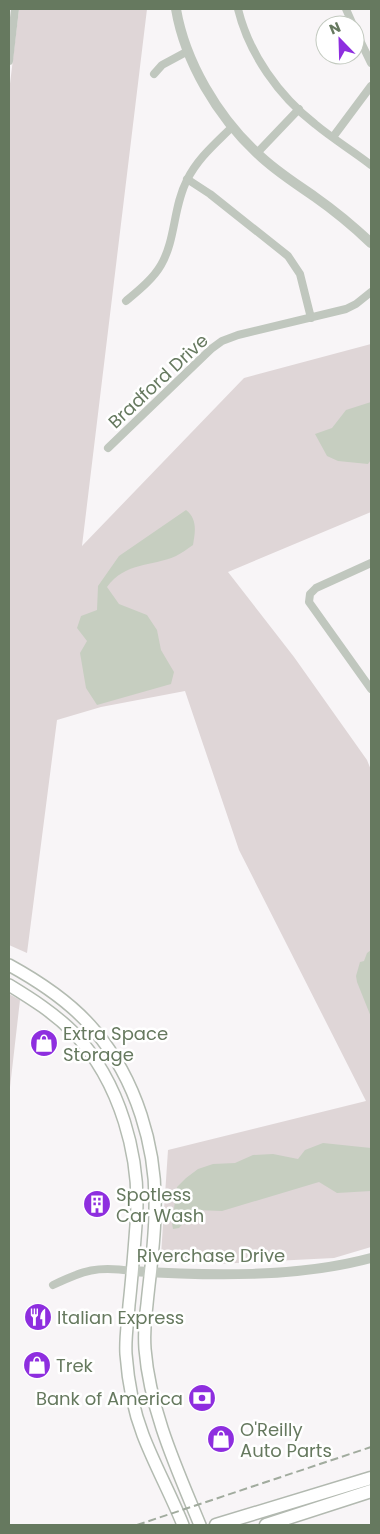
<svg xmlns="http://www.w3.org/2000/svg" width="380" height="1534" viewBox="0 0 380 1534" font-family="Poppins,sans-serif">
  <rect width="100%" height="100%" fill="#f8f5f7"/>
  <path fill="#dfd6d7" d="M19 9H147L82 546 244 378 371 344V512L228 572 294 657 367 760 371 770V1247L334 1258 217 1264 161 1255 168 1150 366 1101 239 850 185 691 101 707 57 720 27 953 9 945V92Z
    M9 994 20 1000 9 1096Z"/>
  <path fill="#c6cec0" d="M371 402V460L368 464 338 461 327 456 315 434 332 428 346 410Z
    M186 510C198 519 195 533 193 545 187 549 182 553 176 556 151 567 125 562 107 587L119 604 147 615 157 630 161 650 174 672 171 684 97 705 86 688 80 653 87 641 77 628 81 616 97 610 98 586 119 556Z
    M371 950V1017L357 982 356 976 360 962 364 961 367 953Z
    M323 1143 371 1148V1191L337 1193 319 1182 222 1211 196 1210 179 1228 173 1229 172 1223 177 1187 186 1178 198 1169 213 1164 235 1163 253 1155 273 1154 298 1159 305 1150Z"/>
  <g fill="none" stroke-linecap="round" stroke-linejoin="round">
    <g stroke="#b3bbb1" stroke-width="14">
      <path id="secondary" d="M9 965C40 982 72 1003 95 1031 136 1079 157 1148 155 1210 155 1241 150 1273 147 1304 145 1319 144 1334 145 1349 150 1411 177 1469 200 1525
        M9 985C32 999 54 1013 73 1032 120 1081 142 1158 136 1225 134 1252 132 1278 129 1305 128 1321 125 1337 126 1354 128 1381 133 1409 143 1435 155 1466 171 1495 183 1525"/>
    </g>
    <g stroke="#b2b9b0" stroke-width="15">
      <path id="primary" d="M216 1525 371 1478
        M266 1525 371 1491"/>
    </g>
    <path stroke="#c0c7be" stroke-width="8" d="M238 9C249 54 279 96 315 124 333 139 353 151 371 165
      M346 9 353 25
      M355 30 371 63
      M9 61 15 9
      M154 74 162 65 188 51
      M333 137 371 86
      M257 153 299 109
      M187 179 210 194 288 256 300 274 311 318
      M126 301C138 291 153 279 161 265 176 239 173 207 187 180 198 158 215 144 232 127
      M108 448 211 349 222 341 238 335 346 309 356 304 371 292
      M371 563 316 588 310 594 309 602 371 689
      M53 1285C84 1270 97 1266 132 1271"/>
    <path stroke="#c0c7be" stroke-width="10" d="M176 9C185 62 218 117 257 153 274 170 295 183 315 197 335 211 353 226 371 243
      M132 1271C208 1276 297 1278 371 1258"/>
    <use href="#secondary" stroke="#fff" stroke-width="11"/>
    <use href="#primary" stroke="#fff" stroke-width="12"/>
    <path stroke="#a1ab9e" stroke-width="2" stroke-dasharray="8 4" stroke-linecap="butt" d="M137 1525 371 1447"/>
  </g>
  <defs>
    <g id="shop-disc" transform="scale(1.4375)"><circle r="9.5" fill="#8e2edf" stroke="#fff"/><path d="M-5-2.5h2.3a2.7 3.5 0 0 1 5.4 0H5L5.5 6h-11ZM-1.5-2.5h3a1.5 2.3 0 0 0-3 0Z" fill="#fff"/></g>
    <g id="building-disc" transform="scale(1.4375)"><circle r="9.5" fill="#8e2edf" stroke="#fff"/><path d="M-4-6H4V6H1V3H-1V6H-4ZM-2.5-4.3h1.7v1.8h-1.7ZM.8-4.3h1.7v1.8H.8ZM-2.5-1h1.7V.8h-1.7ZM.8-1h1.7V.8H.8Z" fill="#fff"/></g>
    <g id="restaurant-disc" transform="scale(1.4375)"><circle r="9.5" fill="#8e2edf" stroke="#fff"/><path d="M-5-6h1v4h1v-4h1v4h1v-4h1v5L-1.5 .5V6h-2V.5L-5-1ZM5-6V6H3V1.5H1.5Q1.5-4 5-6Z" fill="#fff"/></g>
    <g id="bank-disc" transform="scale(1.4375)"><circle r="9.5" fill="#8e2edf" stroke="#fff"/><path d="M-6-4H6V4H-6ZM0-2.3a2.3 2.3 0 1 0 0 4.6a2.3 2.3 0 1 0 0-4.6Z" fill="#fff"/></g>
  </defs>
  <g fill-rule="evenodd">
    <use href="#shop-disc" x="44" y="1043"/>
    <use href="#building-disc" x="97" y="1204"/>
    <use href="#restaurant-disc" x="38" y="1317"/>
    <use href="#shop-disc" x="37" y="1365"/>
    <use href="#bank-disc" x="202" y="1398"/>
    <use href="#shop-disc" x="221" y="1439"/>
  </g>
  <g text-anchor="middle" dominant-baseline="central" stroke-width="5" stroke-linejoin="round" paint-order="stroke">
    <g font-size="18" fill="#66795f" stroke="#fff">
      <text transform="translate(158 381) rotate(-43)">Bradford Drive</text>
      <text x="211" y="1255">Riverchase Drive</text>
    </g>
    <g font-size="18" fill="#66795f" stroke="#fff" text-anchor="start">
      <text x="63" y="1033">Extra Space<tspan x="63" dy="21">Storage</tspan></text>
      <text x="116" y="1194">Spotless<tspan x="116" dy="21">Car Wash</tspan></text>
      <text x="57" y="1317">Italian Express</text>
      <text x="56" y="1365">Trek</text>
      <text x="183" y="1398" text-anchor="end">Bank of America</text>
      <text x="240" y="1429">O'Reilly<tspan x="240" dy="21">Auto Parts</tspan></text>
    </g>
  </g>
  <rect width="380" height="1534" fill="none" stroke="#66795f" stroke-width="20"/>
  <g transform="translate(340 40) rotate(337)"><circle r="24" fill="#ffffff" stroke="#c2c9bf"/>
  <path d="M0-4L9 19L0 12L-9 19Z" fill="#8e2edf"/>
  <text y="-8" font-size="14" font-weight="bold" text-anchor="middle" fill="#66795f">N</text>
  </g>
</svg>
